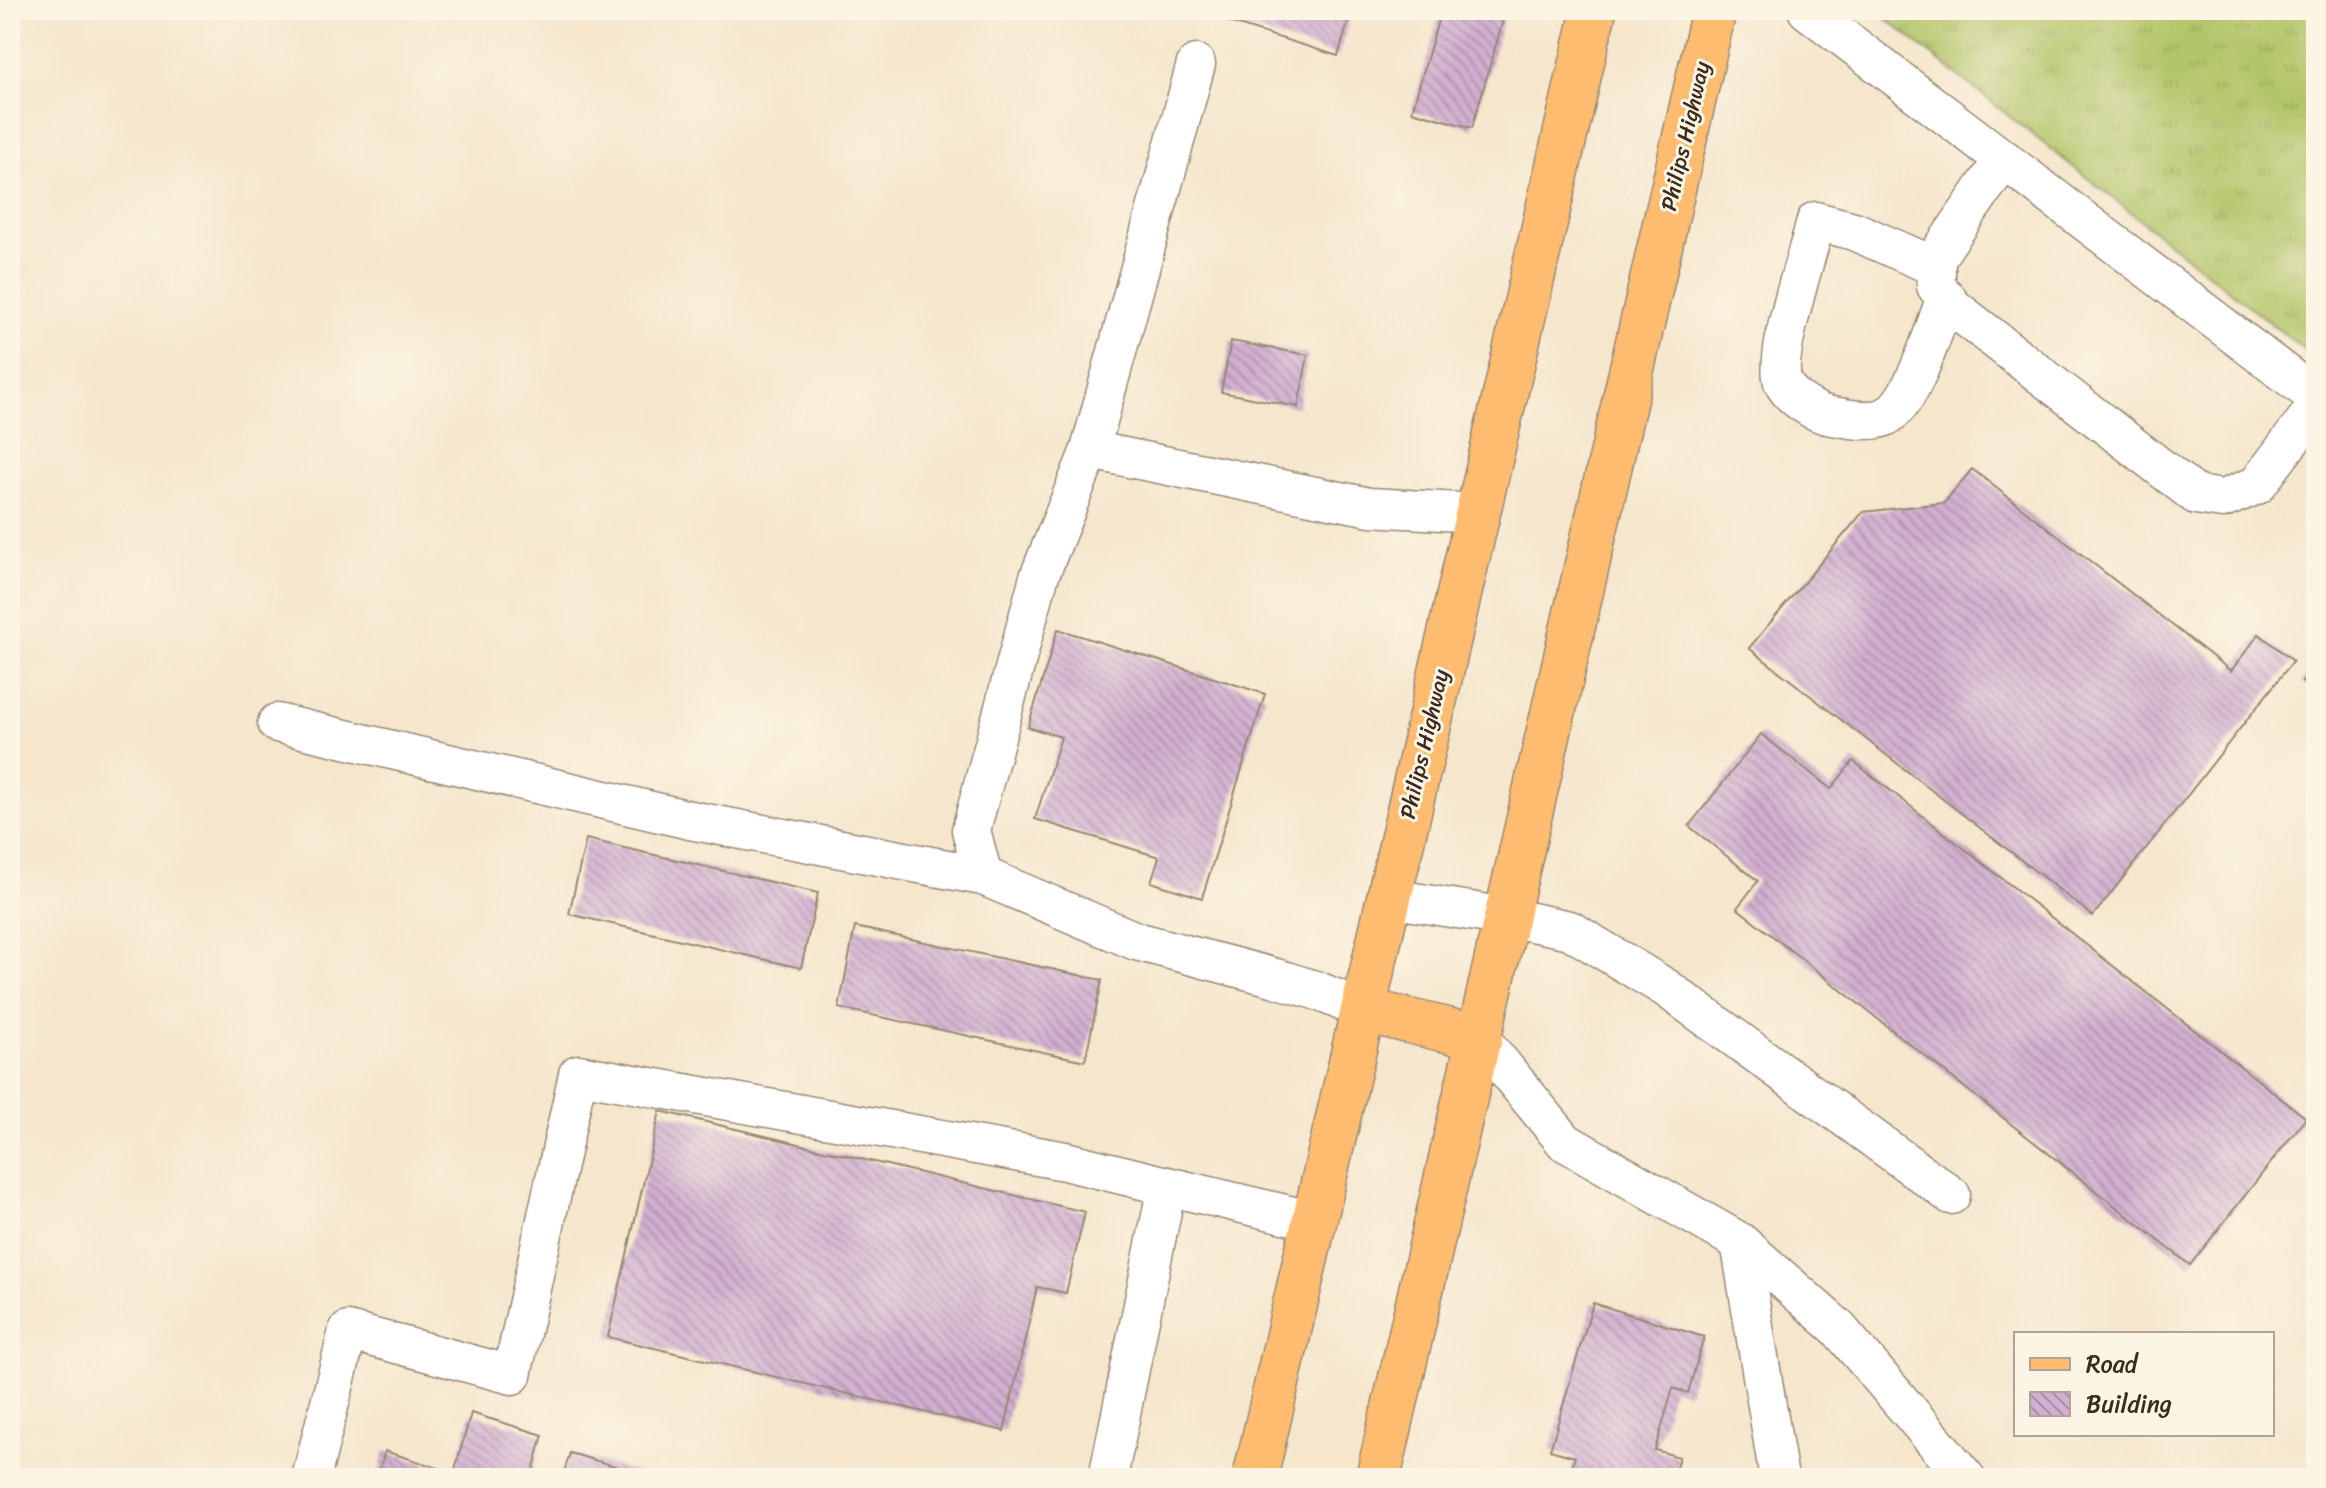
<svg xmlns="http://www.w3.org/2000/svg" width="2326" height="1488" viewBox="0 0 2326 1488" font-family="Sriracha,sans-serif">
  <defs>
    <pattern id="grass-tufts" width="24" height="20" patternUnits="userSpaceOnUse" patternTransform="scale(2)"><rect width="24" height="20" fill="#b3c569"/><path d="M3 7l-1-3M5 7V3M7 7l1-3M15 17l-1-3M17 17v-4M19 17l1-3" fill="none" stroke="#9ba95b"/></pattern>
    <pattern id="building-back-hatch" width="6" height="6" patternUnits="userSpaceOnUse" patternTransform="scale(2)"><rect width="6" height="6" fill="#d1afd0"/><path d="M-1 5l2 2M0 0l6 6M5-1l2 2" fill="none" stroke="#ab8fa8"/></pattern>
  </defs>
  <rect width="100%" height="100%" fill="#fcf5e5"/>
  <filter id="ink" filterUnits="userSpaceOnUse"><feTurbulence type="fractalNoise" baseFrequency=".0125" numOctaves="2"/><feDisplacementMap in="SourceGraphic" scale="16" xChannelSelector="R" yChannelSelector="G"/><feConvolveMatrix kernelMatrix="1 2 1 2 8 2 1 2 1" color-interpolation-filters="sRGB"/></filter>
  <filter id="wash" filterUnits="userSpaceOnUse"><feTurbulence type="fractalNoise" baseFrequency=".006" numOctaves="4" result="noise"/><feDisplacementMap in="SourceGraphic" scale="32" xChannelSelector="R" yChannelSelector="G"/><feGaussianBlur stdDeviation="1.8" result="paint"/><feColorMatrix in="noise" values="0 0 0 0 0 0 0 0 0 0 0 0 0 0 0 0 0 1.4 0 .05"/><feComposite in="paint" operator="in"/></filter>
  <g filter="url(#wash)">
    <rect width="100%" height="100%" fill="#f5e6cc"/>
    <path fill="url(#grass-tufts)" stroke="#777844" stroke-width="2" d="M1875 10H2316V359Z"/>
    <g id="blocks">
      <path fill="url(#building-back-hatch)" d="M1190 10H1352L1338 56Z
        M1441 10H1506L1472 128 1412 111Z
        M1231 341 1308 355 1298 407 1221 392Z
        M1972 469 2231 671 2259 634 2293 661 2093 916 1749 648 1863 512 1944 503Z
        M1058 629 1265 694 1202 898 1151 882 1159 857 1035 819 1061 737 1028 727Z
        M2316 664V693L2302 682Z
        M1761 734 1831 789 1853 761 2306 1118 2190 1265 1737 908 1758 881 1689 826Z
        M586 839 818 893 801 968 569 914Z
        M855 927 1102 980 1085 1061 839 1008Z
        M660 1111 1085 1212 1066 1293 1037 1287 1004 1431 608 1337Z
        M1593 1303 1704 1337 1688 1393 1673 1388 1655 1450 1679 1457 1673 1478H1569L1575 1457 1550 1450Z
        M471 1413 543 1435 531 1478H377L385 1451 454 1473Z
        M570 1453 652 1477V1478H562Z"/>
    </g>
  </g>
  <g filter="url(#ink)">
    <use href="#blocks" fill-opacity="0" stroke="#988875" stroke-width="2"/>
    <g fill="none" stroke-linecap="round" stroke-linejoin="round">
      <g stroke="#988875" stroke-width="41">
        <path id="minor" d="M1807 10 2316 397
          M2004 159 1936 258V286L1954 308 2196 495 2223 499 2257 485 2316 407
          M1936 267 1854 231 1816 221C1808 253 1773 356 1783 382 1790 398 1816 414 1832 416 1847 418 1873 424 1887 416 1914 400 1934 328 1946 297
          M1090 450 1196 64
          M277 723 690 820 983 876
          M1389 898 1507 917 1570 930 1666 988 1951 1195
          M1363 1010 1318 991 1276 978 1136 941 983 876 971 830 1039 577 1090 450 1370 507 1478 513
          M1480 1038 1565 1142 1740 1242 1838 1328 1966 1478
          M1740 1242 1779 1478
          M311 1478 348 1331 512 1375 578 1074 1065 1161 1167 1186
          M1108 1478 1167 1186 1314 1221"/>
      </g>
      <g stroke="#988875" stroke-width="47">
        <path id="major" d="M1363 1010 1480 1038
          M1255 1478 1594 10
          M1378 1478 1714 10"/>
      </g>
      <use href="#minor" stroke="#fff" stroke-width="38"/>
      <use href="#major" stroke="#febc70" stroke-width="44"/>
    </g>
  </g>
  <g text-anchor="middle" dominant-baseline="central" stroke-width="6" stroke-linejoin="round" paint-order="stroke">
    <g font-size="22" fill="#3b2a1e" stroke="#fcf5e5">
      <text transform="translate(1685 136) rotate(-77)">Philips Highway</text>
      <text transform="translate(1424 744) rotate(-77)">Philips Highway</text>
    </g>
  </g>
  <rect width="2326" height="1488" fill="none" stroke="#fcf5e5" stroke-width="40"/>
  <rect x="2014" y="1332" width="260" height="104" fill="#fcf5e5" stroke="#afa495" stroke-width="2"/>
  <rect x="2030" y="1358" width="40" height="12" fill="#febc70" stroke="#afa495" stroke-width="2"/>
  <text x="2086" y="1372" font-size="24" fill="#3b2a1e">Road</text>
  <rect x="2030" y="1392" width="40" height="24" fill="url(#building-back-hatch)" stroke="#afa495" stroke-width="2"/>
  <text x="2086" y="1412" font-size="24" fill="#3b2a1e">Building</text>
</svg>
